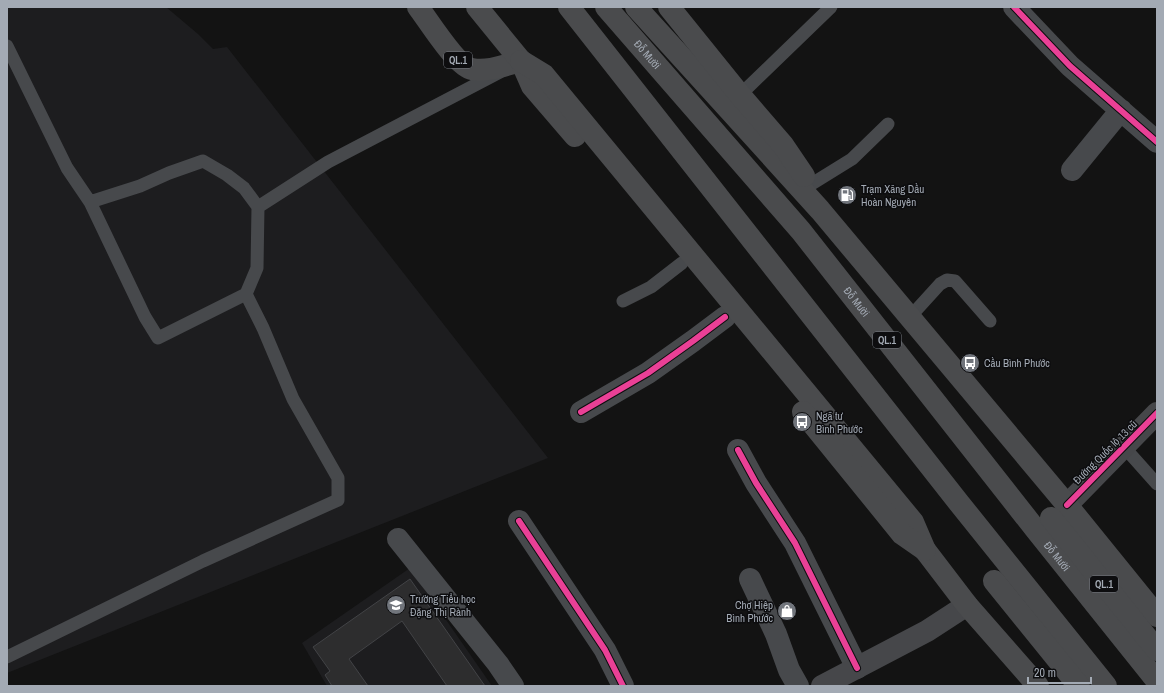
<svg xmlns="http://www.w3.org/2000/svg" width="1164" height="693" viewBox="0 0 1164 693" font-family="'Archivo Narrow',sans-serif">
  <rect width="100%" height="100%" fill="#131313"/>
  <path fill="#1d1d1f" d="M7 7H166L198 34 213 49 227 47 548 458 7 673Z
    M410 568 492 686H327L302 643Z"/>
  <path fill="#2d2d2e" stroke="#424346" d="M410 579 485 686H447L402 621 349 659 368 686H332L325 675 330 671 313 647Z"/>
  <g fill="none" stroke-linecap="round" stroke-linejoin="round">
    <path stroke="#47494c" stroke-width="13" d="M7 46 67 168 90 202 145 317 158 338 246 294 257 268 258 207 244 188 227 175 203 161 169 173 140 186 90 202
      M740 95 831 7
      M810 185 852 159 888 124
      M258 207 328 162 500 72
      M623 301 651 287 682 263
      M910 317 940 284 947 280 955 281 990 321
      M1124 447 1157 484
      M7 657 203 561 338 500V478L293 399 263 328 246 294"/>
    <path stroke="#47494c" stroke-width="22" d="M1014 7 1070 66 1157 142
      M1072 170 1121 110
      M581 412 648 373 693 341 725 317
      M738 450 756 483 795 543 857 668
      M519 521 605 650 623 686
      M398 539 498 664 513 686
      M750 579 776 634 789 670 798 686"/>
    <path stroke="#46474a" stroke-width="22" d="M1067 505 1157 413
      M822 686 927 631 967 605"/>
    <g stroke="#4a4b4d" stroke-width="22">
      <path d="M418 7C428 20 457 67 472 69 489 72 505 65 521 61"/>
      <path d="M477 7 521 61 532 86 575 136"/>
      <path d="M569 7 959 503 1106 686"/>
      <path id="s1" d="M606 7 801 231 1036 530 1157 681"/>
      <path d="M636 7 820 210 1067 505 1157 616"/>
      <path d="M669 7 740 95 783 145 804 176"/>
      <path d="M521 61 544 75 913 522 925 550 967 605 1038 686"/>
      <path d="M803 412 902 534 925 550"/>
      <path d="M1051 518 1157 650"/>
      <path d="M994 581 1079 686"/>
    </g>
    <g stroke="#0d0d0f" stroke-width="8">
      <path id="cycleway" d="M1014 7 1070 66 1157 142
        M581 412 648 373 693 341 725 317
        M738 450 756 483 795 543 857 668
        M1067 505 1157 413
        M519 521 605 650 623 686"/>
    </g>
    <use href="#cycleway" stroke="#ea4096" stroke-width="6"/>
  </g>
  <defs>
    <g id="fuel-disc" transform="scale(1)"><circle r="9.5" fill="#71757c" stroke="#0d0d0f"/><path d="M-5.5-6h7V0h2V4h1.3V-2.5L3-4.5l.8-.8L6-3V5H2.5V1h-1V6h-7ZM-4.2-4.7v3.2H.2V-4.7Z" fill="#fff"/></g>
    <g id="bus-disc" transform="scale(1)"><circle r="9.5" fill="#71757c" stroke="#0d0d0f"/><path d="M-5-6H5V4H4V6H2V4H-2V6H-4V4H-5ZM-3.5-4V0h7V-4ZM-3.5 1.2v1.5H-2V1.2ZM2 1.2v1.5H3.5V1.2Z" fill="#fff"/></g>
    <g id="school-disc" transform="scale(1)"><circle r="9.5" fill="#71757c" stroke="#0d0d0f"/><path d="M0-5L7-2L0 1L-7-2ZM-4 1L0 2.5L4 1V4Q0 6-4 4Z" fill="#fff"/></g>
    <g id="shop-disc" transform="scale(1)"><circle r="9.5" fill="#71757c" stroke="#0d0d0f"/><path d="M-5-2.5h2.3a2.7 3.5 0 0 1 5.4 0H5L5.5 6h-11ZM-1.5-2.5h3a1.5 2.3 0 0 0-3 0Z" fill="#fff"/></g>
  </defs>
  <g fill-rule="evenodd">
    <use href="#fuel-disc" x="847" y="195"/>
    <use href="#bus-disc" x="970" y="363"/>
    <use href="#bus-disc" x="802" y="422"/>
    <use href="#school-disc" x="396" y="605"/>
    <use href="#shop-disc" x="787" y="611"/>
  </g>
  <g text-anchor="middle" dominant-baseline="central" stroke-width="3" stroke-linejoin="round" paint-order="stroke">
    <g fill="#0d0d0f" stroke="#767b82" stroke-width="1">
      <rect x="444" y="52" width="28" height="16" rx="3"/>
      <rect x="873" y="332" width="28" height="16" rx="3"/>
      <rect x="1090" y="576" width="28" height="16" rx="3"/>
    </g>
    <g font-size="10" font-weight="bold" fill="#a3aab4">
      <text x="458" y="60">QL.1</text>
      <text x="887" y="340">QL.1</text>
      <text x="1104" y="584">QL.1</text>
    </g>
    <g font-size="11" fill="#a3aab4" stroke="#0d0d0f">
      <text stroke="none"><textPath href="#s1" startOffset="63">Đỗ Mười</textPath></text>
      <text stroke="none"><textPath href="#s1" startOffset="387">Đỗ Mười</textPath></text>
      <text transform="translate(1105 452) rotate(-45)">Đường Quốc lộ 13 cũ</text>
      <text stroke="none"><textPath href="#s1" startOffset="711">Đỗ Mười</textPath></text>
    </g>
    <g font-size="11" fill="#a3aab4" stroke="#0d0d0f" text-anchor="start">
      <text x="861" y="189">Trạm Xăng Dầu<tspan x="861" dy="13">Hoàn Nguyên</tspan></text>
      <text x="984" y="363">Cầu Bình Phước</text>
      <text x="816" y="416">Ngã tư<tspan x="816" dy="13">Bình Phước</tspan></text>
      <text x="410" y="599">Trường Tiểu học<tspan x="410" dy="13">Đặng Thị Rành</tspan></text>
      <text x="773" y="605" text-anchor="end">Chợ Hiệp<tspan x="773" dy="13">Bình Phước</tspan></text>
    </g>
  </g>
  <rect width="1164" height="693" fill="none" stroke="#a3aab4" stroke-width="16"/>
  <path d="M1028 677v6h63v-6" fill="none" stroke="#a3aab4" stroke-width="2"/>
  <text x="1034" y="677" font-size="12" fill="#a3aab4" stroke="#0d0d0f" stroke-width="3" paint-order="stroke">20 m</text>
</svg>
